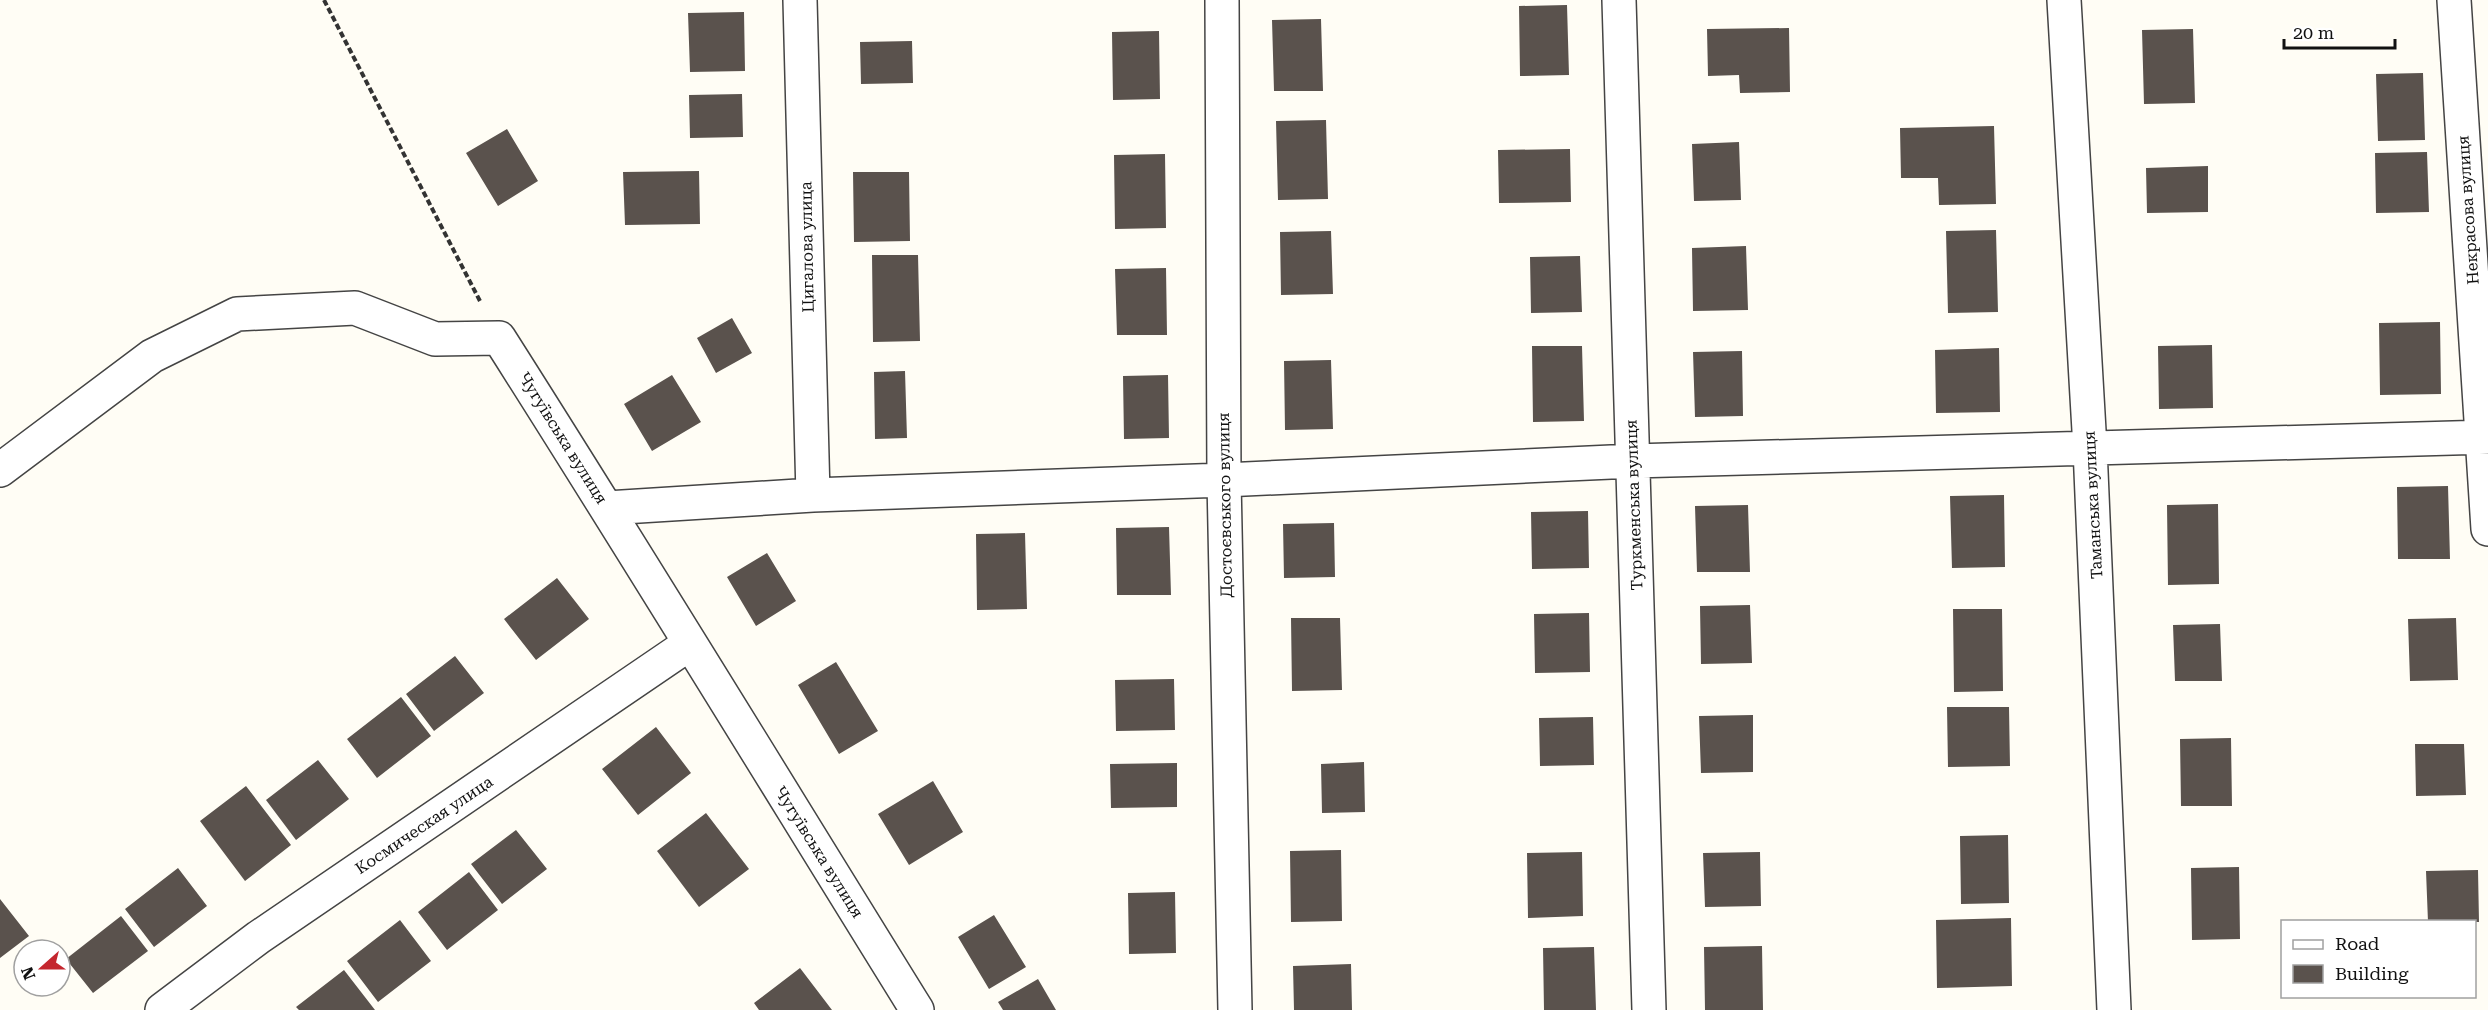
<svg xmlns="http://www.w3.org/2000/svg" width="2488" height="1010" viewBox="0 0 2488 1010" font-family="'Roboto Serif',serif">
  <rect width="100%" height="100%" fill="#fffdf5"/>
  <path fill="#5a524d" d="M1567 5 1569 75 1520 76 1519 6Z
    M744 12 745 71 690 72 688 13Z
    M1321 19 1323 91H1274L1272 20Z
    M1789 28 1790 92 1740 93 1739 75 1708 76 1707 29Z
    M2193 29 2195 103 2144 104 2142 30Z
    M1159 31 1160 99 1113 100 1112 32Z
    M912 41 913 83 861 84 860 42Z
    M2423 73 2425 140 2378 141 2376 74Z
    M742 94 743 137 690 138 689 95Z
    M1326 120 1328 199 1278 200 1276 121Z
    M1994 126 1996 204 1939 205 1938 178H1901L1900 128Z
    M507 129 538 181 498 206 466 153Z
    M1739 142 1741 200 1694 201 1692 144Z
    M1570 149 1571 202 1499 203 1498 150Z
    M2427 152 2429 212 2376 213 2375 153Z
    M1165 154 1166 228 1115 229 1114 155Z
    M2208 166V212L2147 213 2146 168Z
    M699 171 700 224 625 225 623 172Z
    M853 172H909L910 241 854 242Z
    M1996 230 1998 312 1948 313 1946 231Z
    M1331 231 1333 294 1281 295 1280 232Z
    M1746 246 1748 310 1693 311 1692 248Z
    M872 255H918L920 341 873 342Z
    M1580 256 1582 312 1531 313 1530 257Z
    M1166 268 1167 335H1117L1115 269Z
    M732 318 752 353 716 373 697 338Z
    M2440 322 2441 394 2380 395 2379 323Z
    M2212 345 2213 408 2159 409 2158 346Z
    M1532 346H1582L1584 421 1533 422Z
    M1999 348 2000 412 1936 413 1935 350Z
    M1742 351 1743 416 1695 417 1693 352Z
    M1331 360 1333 429 1285 430 1284 361Z
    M905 371 907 438 875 439 874 372Z
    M672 375 701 422 652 451 624 404Z
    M1168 375 1169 438 1124 439 1123 376Z
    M2448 486 2450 559H2398L2397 487Z
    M2004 495 2005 567 1952 568 1950 496Z
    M2218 504 2219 584 2168 585 2167 505Z
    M1748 505 1750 572H1697L1695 506Z
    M1588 511 1589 568 1532 569 1531 512Z
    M1334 523 1335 577 1284 578 1283 524Z
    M1169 527 1171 595H1117L1116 528Z
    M1025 533 1027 609 977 610 976 534Z
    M767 553 796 601 756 626 727 577Z
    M557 578 589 619 536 660 504 619Z
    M1750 605 1752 663 1701 664 1700 606Z
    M1953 609H2002L2003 691 1954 692Z
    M1589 613 1590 672 1535 673 1534 614Z
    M1291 618H1340L1342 690 1292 691Z
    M2456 618 2458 680 2410 681 2408 619Z
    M2220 624 2222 681H2175L2173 625Z
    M455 656 484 693 434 731 406 694Z
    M836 662 878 731 839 754 798 685Z
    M1174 679 1175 730 1116 731 1115 680Z
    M401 697 431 736 377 778 347 739Z
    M1947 707H2009L2010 766 1948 767Z
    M1753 715V772L1701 773 1699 716Z
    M1593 717 1594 765 1540 766 1539 718Z
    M656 727 691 773 638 815 602 769Z
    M2231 738 2232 806H2181L2180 739Z
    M2415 744H2464L2466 795 2416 796Z
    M318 760 349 799 296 840 266 800Z
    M1364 762 1365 812 1322 813 1321 764Z
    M1177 763V807L1111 808 1110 764Z
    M933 781 963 832 909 865 878 814Z
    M246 786 291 845 245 881 200 821Z
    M706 813 749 869 699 907 657 851Z
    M516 830 547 869 502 904 471 864Z
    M2008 835 2009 903 1961 904 1960 836Z
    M1341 850 1342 921 1291 922 1290 851Z
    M1582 852 1583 916 1528 918 1527 853Z
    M1760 852 1761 906 1705 907 1703 853Z
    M2239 867 2240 939 2192 940 2191 868Z
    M178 868 207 906 154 947 125 909Z
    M2478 870 2479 922H2428L2426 871Z
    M469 872 498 910 447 950 418 912Z
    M1175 892 1176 953 1129 954 1128 893Z
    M0 899 29 936 0 958Z
    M994 915 1026 967 989 989 958 937Z
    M121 916 148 951 93 993 66 959Z
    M2011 918 2012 986 1937 988 1936 920Z
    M400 920 431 961 378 1002 347 961Z
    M1762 946 1763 1010H1705L1704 947Z
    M1594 947 1596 1010H1544L1543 948Z
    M1351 964 1352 1010H1294L1293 966Z
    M800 968 832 1010H759L754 1003Z
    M344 970 375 1010H299L296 1007Z
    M1038 979 1056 1010H1003L998 1002Z"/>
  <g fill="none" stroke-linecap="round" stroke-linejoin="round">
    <g stroke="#444" stroke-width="36">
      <path id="minor" d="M800 0 813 495
        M1222 0 1224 480 1235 1010
        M1619 0 1649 1010
        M2064 0 2090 448 2114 1010
        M2454 0 2488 529
        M0 470 152 356 237 314 355 308 435 339 499 338C641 561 778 786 917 1010
        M607 508 813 495 1224 480 1633 461 2488 437
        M162 1010 259 937 689 644"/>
    </g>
    <path stroke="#333" stroke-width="4" stroke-dasharray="6 3" stroke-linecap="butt" d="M324 0 481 303"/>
    <use href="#minor" stroke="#fff" stroke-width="33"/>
  </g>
  <g text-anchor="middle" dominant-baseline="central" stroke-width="6" stroke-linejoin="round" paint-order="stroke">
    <g font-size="16" fill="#111" stroke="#fff">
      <text transform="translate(2468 210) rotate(-94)">Некрасова вулиця</text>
      <text transform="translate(807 247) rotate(-91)">Цигалова улица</text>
      <text transform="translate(563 438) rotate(58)">Чугуївська вулиця</text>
      <text transform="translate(1225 505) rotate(-91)">Достоєвського вулиця</text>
      <text transform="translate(1634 505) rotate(-92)">Туркменська вулиця</text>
      <text transform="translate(2093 505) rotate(-93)">Таманська вулиця</text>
      <text transform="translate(424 825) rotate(-34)">Космическая улица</text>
      <text transform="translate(819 852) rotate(58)">Чугуївська вулиця</text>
    </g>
  </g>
  <rect x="2281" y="920" width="195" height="78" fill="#ffffff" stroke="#a0a0a0" stroke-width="1.5"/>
  <rect x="2293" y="940" width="30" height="9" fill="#ffffff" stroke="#a0a0a0" stroke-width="1.5"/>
  <text x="2335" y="950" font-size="18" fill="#111111">Road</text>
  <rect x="2293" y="965" width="30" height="18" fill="#5a524d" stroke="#a0a0a0" stroke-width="1.5"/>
  <text x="2335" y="980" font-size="18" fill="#111111">Building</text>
  <g transform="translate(42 968) rotate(249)"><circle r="28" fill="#ffffff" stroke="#a0a0a0" stroke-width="1.5"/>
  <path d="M0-4.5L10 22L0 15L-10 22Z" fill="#c4262e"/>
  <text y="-9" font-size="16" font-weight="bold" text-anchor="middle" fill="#111111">N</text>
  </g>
  <path d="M2284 39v9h111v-9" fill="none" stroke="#111111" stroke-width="3"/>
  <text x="2293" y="39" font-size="18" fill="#111111" stroke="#ffffff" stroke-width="4.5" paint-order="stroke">20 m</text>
</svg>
